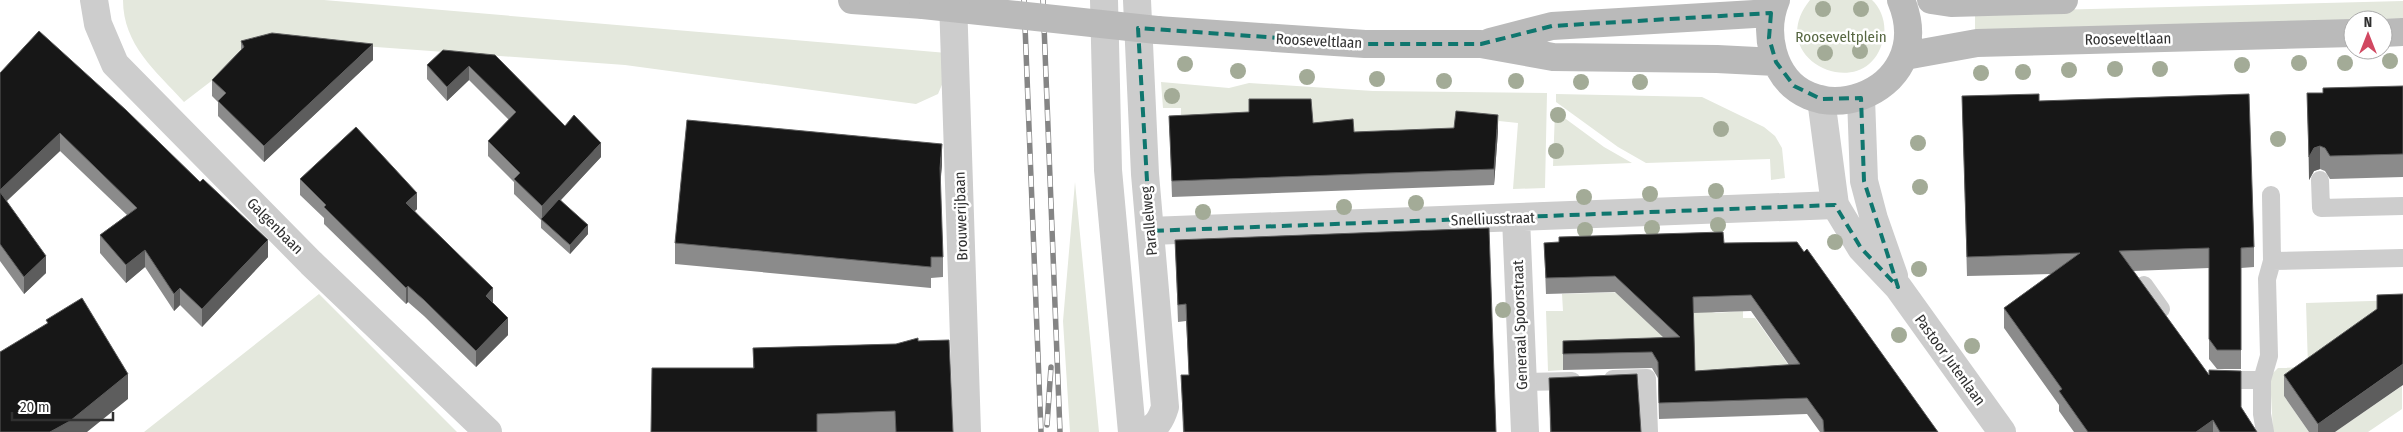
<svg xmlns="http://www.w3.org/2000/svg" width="2403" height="432" viewBox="0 0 2403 432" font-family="'Fira Sans Condensed',sans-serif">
  <rect width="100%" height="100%" fill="#fff"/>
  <path fill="#e4e8dd" d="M123 0H324L947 53V73L938 94 916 104 625 65 266 39 184 102C156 71 123 45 123 0Z
    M1810 0H1872C1881 8 1886 23 1884 35 1872 109 1760 62 1810 0Z
    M2403 1V21L2353 20 1975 32V12Z
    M1161 82 1229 88 1249 83 1373 91 1547 93 1545 188 1513 189 1518 123 1499 121 1498 125 1456 121 1451 186 1181 124V108H1163Z
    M1556 94 1702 97 1764 127 1775 136 1782 148 1785 178 1771 180 1770 159 1646 163 1618 147 1556 102Z
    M1555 111 1604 147 1632 163 1553 166Z
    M1075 182 1099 432H1070L1063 321Z
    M1626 292 1716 313 1743 311V318H1755L1792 370 1732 386 1675 365 1563 358V370L1548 371 1546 311H1563L1562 294Z
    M319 294 457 432H144Z
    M2403 300 2284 396 2309 432H2273L2270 376 2278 368 2308 367 2306 303Z
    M2402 386V409L2368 432H2335Z"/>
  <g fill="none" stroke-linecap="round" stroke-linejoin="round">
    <path stroke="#cdcdcd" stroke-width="18" d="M2320 180 2321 208 2403 206
      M2272 261 2403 258
      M2144 285 2161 309
      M1613 379 1647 378 1649 432
      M2218 380H2262
      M1523 382 1572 381
      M2265 432 2262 414V380L2269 356 2267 279 2272 261 2271 195"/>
    <path stroke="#cdcdcd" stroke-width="28" d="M94 0 98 24 115 64 311 263 488 432
      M953 0 967 432
      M1104 0 1108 170 1132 432
      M1137 0 1145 174 1165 407C1161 420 1157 427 1144 432
      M1516 218 1525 432
      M1150 231 1835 205"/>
    <path stroke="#cdcdcd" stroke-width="28" d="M1861 98 1864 181 1874 219 1894 276
      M1821 99 1835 205 1861 248 1898 287 2002 432"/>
    <path stroke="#bababa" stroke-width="28" d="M852 0 923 5
      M1776 0C1769 17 1768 33 1773 52 1798 143 1941 96 1901 0
      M1931 0 1951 3 2064 0
      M1157 30 1365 44H1481L1553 57 1717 59 1776 62
      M2383 33 2403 32
      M1490 42 1552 26 1771 13
      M1905 56 1977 43 2353 33"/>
    <g stroke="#858585" stroke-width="5.5">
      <path id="rail" d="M1024 0 1041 432
        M1043 0 1060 432
        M1047 425 1051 367"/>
    </g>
    <use href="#rail" stroke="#fff" stroke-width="4" stroke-dasharray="11" stroke-linecap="butt"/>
    <path stroke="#bababa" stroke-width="28" d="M923 5 1157 30"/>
  </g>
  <g fill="#a3ab97">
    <circle cx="1823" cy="9" r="8"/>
    <circle cx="1861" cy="9" r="8"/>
    <circle cx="1860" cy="51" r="8"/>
    <circle cx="1825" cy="53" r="8"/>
    <circle cx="2390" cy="61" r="8"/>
    <circle cx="2299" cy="63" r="8"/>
    <circle cx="2345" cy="63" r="8"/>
    <circle cx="1185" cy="64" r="8"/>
    <circle cx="2242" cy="65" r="8"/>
    <circle cx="2115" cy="69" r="8"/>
    <circle cx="2160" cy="69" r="8"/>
    <circle cx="2069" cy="70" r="8"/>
    <circle cx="1238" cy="71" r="8"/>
    <circle cx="2023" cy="72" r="8"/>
    <circle cx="1981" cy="73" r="8"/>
    <circle cx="1307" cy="77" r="8"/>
    <circle cx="1377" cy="79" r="8"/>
    <circle cx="1444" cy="81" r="8"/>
    <circle cx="1516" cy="81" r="8"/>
    <circle cx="1581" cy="82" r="8"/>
    <circle cx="1640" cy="82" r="8"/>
    <circle cx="1172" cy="96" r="8"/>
    <circle cx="1558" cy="115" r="8"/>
    <circle cx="1721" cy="129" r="8"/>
    <circle cx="2278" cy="139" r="8"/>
    <circle cx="1918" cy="143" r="8"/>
    <circle cx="1556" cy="151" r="8"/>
    <circle cx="1920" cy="187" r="8"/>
    <circle cx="1716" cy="191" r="8"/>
    <circle cx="1650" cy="194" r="8"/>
    <circle cx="1584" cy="197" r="8"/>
    <circle cx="1416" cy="203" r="8"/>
    <circle cx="1344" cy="207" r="8"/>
    <circle cx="1203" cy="212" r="8"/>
    <circle cx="1718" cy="225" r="8"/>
    <circle cx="1652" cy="228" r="8"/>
    <circle cx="1585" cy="230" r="8"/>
    <circle cx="1835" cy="242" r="8"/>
    <circle cx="1919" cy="269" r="8"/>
    <circle cx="1503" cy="310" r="8"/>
    <circle cx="1899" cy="335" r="8"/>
    <circle cx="1972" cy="346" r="8"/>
  </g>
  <path fill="#8b8b8b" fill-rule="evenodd" d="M241 41 373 60 264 162 218 116V102L212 96V80L241 50Z
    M495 55 565 126 601 157 561 200 588 234 570 254 541 228V220L514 194V182L488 156V141L509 120 469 80 447 101 427 79V65Z
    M0 73 268 257 202 327 180 305 174 311 145 267 126 283 100 253V235L127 215 60 151 7 201 46 273 24 294 0 261Z
    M2403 86V177L2330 179 2325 171 2320 169 2314 171 2309 180 2307 93H2323Z
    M1962 96 2039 101 2254 247V267L2241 268V369H2217L2209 359V268L2133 271 2209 375 2241 407 2257 432H2074L2059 411V405L2004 328V308L2051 274 1967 276Z
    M1249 99 1313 123 1354 132 1498 131 1494 185 1172 197 1169 116 1249 112Z
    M942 165 940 182 943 257V277L931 278V288L675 264V243Z
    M300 179 417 209 415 211 493 303 508 335 476 367 424 316 408 302 406 304 324 224V218L300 195Z
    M1175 240 1496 432H1183L1181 375H1189L1186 321 1178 322Z
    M1544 243H1724L1804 252 1938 432H1820L1807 414 1659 419 1658 378 1652 368 1563 370V341L1664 338 1615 292 1546 294ZM1751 311 1789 365 1695 371 1693 313Z
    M918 341 953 432H651L753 368V348L896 344Z
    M2284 375 2335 432H2309L2284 396Z
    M1549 378 1641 432H1550Z"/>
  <path fill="#5d5d5d" d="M373 44V60L264 162V146Z
    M469 66V80L447 101V87Z
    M1498 115V131L1494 185V169Z
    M60 133V151L0 207V190Z
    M601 143V157L542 220V206Z
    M942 144V165L940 188V168Z
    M2320 146V169L2314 171 2309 180V157L2314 148Z
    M417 193V209L406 219V203Z
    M588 225V234L570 254V245Z
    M268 240V257L202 327V309Z
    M145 250V267L126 283V265Z
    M46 256V273L24 294V277Z
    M408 286V302L406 304V288Z
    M180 288V305L174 311V294Z
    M493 288V305L486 296Z
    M508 318V335L476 367V351Z
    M2403 364V385L2335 432H2318V424Z
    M128 374V399L87 432H50Z
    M2213 420V432H2196Z"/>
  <path fill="#171717" stroke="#5d5d5d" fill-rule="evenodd" d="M39 31 126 110 200 182 203 179 268 240 202 309 180 288 174 294 145 250 126 265 100 235 137 208 60 133 0 190V73Z
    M272 33 373 44 264 146 218 101 226 93 212 80 244 47 241 41Z
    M443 50 495 55 565 126 574 115 601 143 542 206 514 179 520 173 488 141 516 112 469 66 447 87 427 65Z
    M2403 86V154L2330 156 2325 148 2320 146 2314 148 2309 157 2307 93H2323V88Z
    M2039 94V101L2249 94 2254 247 2241 248V350H2217L2209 339V248L2119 251 2209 375V370L2241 371V407L2257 432H2220L2213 420 2196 432H2088L2059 391 2062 389 2004 308 2080 253 1967 257 1962 96Z
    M1249 99H1311L1313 123 1353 119 1354 132 1454 128 1456 111 1498 115 1494 169 1172 181 1169 116 1249 112Z
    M687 120 942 144 940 168 943 257H931V267L675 243Z
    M356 127 417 193 406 203 493 288 486 296 508 318 476 351 424 300 408 286 406 288 324 207 326 205 300 179Z
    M0 192 46 256 24 277 0 244Z
    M559 199 588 225 570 245 541 219Z
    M1489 228 1496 432H1184L1181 375H1189L1186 304 1178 305 1175 240Z
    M1723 232 1724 243 1797 242 1804 252 1807 249 1938 432H1824L1823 420 1807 398 1659 403 1658 362 1652 352 1563 354V341L1680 337 1615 276 1546 278 1544 243 1559 242V237ZM1751 295 1800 364 1695 371 1693 297Z
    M2403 294V364L2318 424 2284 375 2377 309V295Z
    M82 298 128 374 70 421 50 432H0V352L48 323 46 320Z
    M918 338V341L949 340 953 432H896L895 411 817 414V432H651L652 368H754L753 348 896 344Z
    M1637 374 1641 432H1551L1549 378Z"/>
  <path fill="none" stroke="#0f766e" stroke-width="4" stroke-dasharray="10 6" stroke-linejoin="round" d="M1771 13 1769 38 1776 62 1794 86 1821 99 1861 98 1864 181 1898 287 1861 248 1835 205 1150 231 1138 28 1365 44H1481L1552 26Z"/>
  <g text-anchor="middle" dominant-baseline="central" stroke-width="5" stroke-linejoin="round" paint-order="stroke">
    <g font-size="15" fill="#576742" stroke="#fff">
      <text x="1841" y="37">Rooseveltplein</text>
    </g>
    <g font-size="15" fill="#303030" stroke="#fff">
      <text transform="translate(2128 39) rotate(-1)">Rooseveltlaan</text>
      <text transform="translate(1319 41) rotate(3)">Rooseveltlaan</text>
      <text transform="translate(961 216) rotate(-92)">Brouwerijbaan</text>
      <text transform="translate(1493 219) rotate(-2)">Snelliusstraat</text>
      <text transform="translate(1149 221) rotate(-95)">Parallelweg</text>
      <text transform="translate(275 226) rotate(45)">Galgenbaan</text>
      <text transform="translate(1520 325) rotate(-92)">Generaal Spoorstraat</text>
      <text transform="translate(1950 360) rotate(54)">Pastoor Jutenlaan</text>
    </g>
  </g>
  <g transform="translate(2368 35)"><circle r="24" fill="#ffffff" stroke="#acacac"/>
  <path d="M0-4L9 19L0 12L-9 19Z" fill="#d14861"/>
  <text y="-8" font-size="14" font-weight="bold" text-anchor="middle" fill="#303030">N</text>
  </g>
  <path d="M12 412v8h101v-8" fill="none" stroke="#303030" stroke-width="2.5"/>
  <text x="20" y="412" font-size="15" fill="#303030" stroke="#ffffff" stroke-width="4" paint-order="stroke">20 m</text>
</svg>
